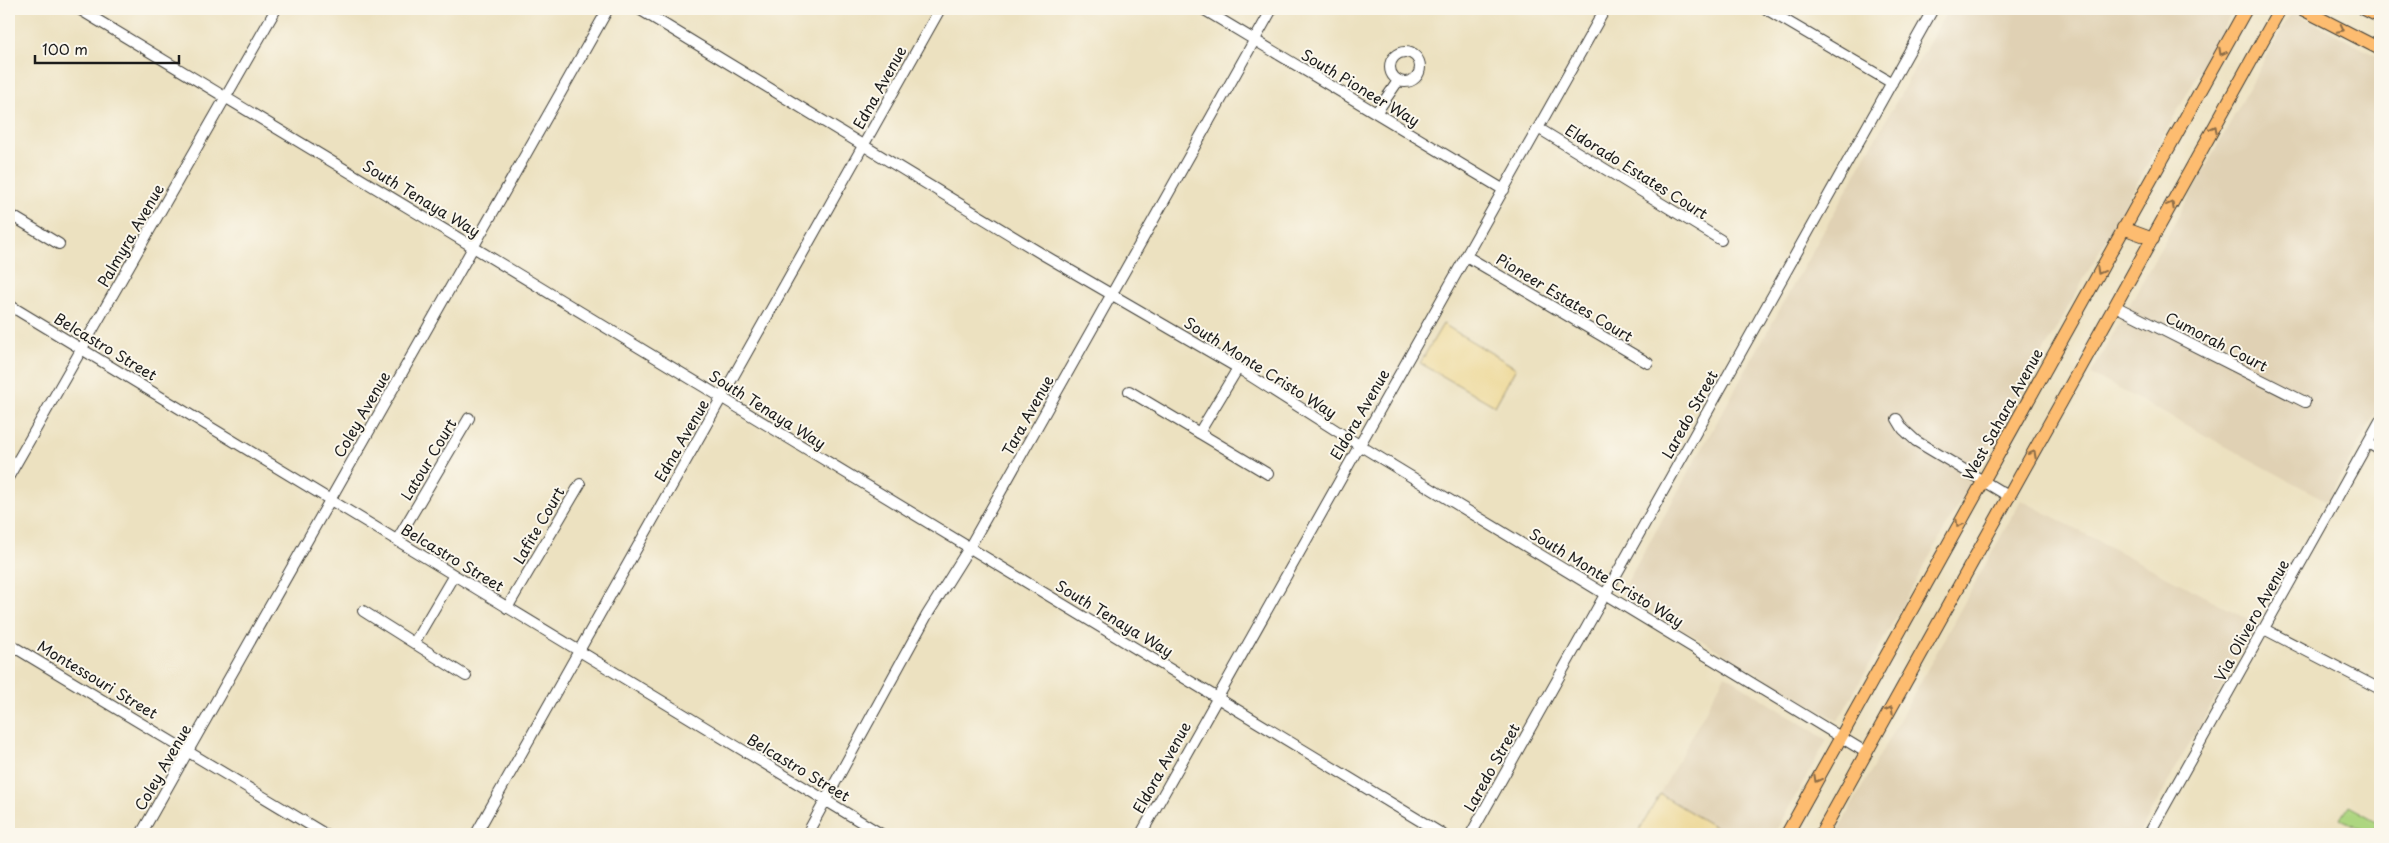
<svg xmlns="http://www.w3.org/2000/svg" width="2389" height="843" viewBox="0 0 2389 843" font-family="'Playpen Sans',sans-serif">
  <rect width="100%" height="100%" fill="#fbf7ec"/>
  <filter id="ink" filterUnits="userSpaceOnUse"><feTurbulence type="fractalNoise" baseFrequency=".02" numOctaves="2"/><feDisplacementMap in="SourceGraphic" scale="10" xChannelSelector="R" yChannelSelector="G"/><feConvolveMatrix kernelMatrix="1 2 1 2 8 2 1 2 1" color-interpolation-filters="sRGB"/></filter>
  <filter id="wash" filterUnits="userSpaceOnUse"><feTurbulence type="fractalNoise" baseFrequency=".0096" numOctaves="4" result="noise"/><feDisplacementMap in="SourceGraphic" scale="20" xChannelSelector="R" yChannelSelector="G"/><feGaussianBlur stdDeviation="1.12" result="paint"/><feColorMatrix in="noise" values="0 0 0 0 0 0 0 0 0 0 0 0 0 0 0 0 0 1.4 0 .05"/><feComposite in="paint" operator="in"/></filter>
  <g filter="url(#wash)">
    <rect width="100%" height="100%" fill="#ece1c0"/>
    <path fill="#e0d1b4" d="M1948 9H2234L1838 721 1621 593Z
      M2292 11 2380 58V405L2327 501 2091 374Z
      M2021 500 2257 624 2139 834H1836Z
      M1725 675 1827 740 1774 834H1727L1660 794Z"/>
    <path fill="#add680" stroke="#64794e" d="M2349 806 2378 822 2372 834 2341 819Z"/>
    <path fill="#eeda9e" stroke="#857b5d" d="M1443 324 1516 368 1495 406 1420 363Z
      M1660 794 1727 834H1637Z"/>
  </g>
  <g filter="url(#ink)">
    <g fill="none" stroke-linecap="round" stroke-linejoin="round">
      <g stroke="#3b3a35" stroke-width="12">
        <path id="minor" d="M79 9C534 283 988 559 1442 834
          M639 9 1042 254 1238 368 1359 445 1867 753
          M1203 9 1504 190
          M1766 9 1892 83
          M1390 67a15 15 0 1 1 30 0a15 15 0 1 1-30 0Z
          M1376 113 1398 81
          M1538 128 1721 240
          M9 214 59 244
          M1466 256 1648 363
          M9 305 881 834
          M2115 306 2305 402
          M1129 391 1268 474
          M1897 419 1903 429 1916 441 2010 497
          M1199 433 1238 368
          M2368 443 2380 450
          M9 476 276 9
          M397 540 469 418
          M507 608 580 484
          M363 611 466 676
          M2264 629 2380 689
          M414 643 454 575
          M9 644 325 834
          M141 834 608 9
          M476 834 940 9
          M807 834 927 615 969 548 1272 9
          M1141 834 1605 9
          M1471 834 1933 9
          M2149 834 2380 421"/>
      </g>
      <g stroke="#3b3a35" stroke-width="14">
        <path id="major" d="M2302 9 2380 49
          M2364 9 2380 17
          M2123 228 2153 239
          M1787 834 2246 9
          M1821 834 2280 9"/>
      </g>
      <use href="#minor" stroke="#fff" stroke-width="10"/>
      <use href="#major" stroke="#fdbc6f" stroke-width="12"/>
    </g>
    <defs><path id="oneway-chevron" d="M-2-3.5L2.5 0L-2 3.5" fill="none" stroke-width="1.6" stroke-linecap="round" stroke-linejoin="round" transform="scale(1.25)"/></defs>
    <g stroke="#8c6c46">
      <use href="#oneway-chevron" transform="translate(2341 29) rotate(27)"/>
      <use href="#oneway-chevron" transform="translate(2222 52) rotate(119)"/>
      <use href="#oneway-chevron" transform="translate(2214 129) rotate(-61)"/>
      <use href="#oneway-chevron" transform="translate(2171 205) rotate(-61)"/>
      <use href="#oneway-chevron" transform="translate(2100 271) rotate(119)"/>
      <use href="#oneway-chevron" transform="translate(2033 454) rotate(-61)"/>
      <use href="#oneway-chevron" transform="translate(1959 524) rotate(119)"/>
      <use href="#oneway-chevron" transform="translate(1890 710) rotate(-61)"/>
      <use href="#oneway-chevron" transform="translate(1817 779) rotate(119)"/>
    </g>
  </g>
  <g text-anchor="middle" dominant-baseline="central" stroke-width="4" stroke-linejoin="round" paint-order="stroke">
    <g font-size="15" fill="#1c1c1c" stroke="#fbf7ec">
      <text transform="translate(879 87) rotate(-61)">Edna Avenue</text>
      <text transform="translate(1361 87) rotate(31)">South Pioneer Way</text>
      <text transform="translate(1637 171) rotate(32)">Eldorado Estates Court</text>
      <text transform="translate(422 198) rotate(31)">South Tenaya Way</text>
      <text transform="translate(130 235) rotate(-60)">Palmyra Avenue</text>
      <text transform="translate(1565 297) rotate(31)">Pioneer Estates Court</text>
      <text transform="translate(2217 341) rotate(27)">Cumorah Court</text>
      <text transform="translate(106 346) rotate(31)">Belcastro Street</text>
      <text transform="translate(1261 367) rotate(32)">South Monte Cristo Way</text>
      <text transform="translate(768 409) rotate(32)">South Tenaya Way</text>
      <text transform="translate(361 414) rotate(-60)">Coley Avenue</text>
      <text transform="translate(1359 414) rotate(-60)">Eldora Avenue</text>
      <text transform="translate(1689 414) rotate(-61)">Laredo Street</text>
      <text transform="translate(2002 414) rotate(-61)">West Sahara Avenue</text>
      <text transform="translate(1027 415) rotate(-61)">Tara Avenue</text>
      <text transform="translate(681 440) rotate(-60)">Edna Avenue</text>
      <text transform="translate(428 459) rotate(-59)">Latour Court</text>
      <text transform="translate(538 525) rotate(-60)">Lafite Court</text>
      <text transform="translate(453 557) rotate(31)">Belcastro Street</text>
      <text transform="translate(1607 577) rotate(31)">South Monte Cristo Way</text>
      <text transform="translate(1115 618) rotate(31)">South Tenaya Way</text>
      <text transform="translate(2251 620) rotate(-61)">Via Olivero Avenue</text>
      <text transform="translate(98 679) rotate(31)">Montessouri Street</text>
      <text transform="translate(162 767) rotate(-60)">Coley Avenue</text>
      <text transform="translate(799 767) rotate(31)">Belcastro Street</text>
      <text transform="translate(1161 767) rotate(-61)">Eldora Avenue</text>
      <text transform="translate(1491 767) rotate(-61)">Laredo Street</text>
    </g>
  </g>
  <rect width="2389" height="843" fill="none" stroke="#fbf7ec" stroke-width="30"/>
  <path d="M35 55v8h144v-8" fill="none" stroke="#1c1c1c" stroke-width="2.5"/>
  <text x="42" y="55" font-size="15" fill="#1c1c1c" stroke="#fbf7ec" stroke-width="4" paint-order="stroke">100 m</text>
</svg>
